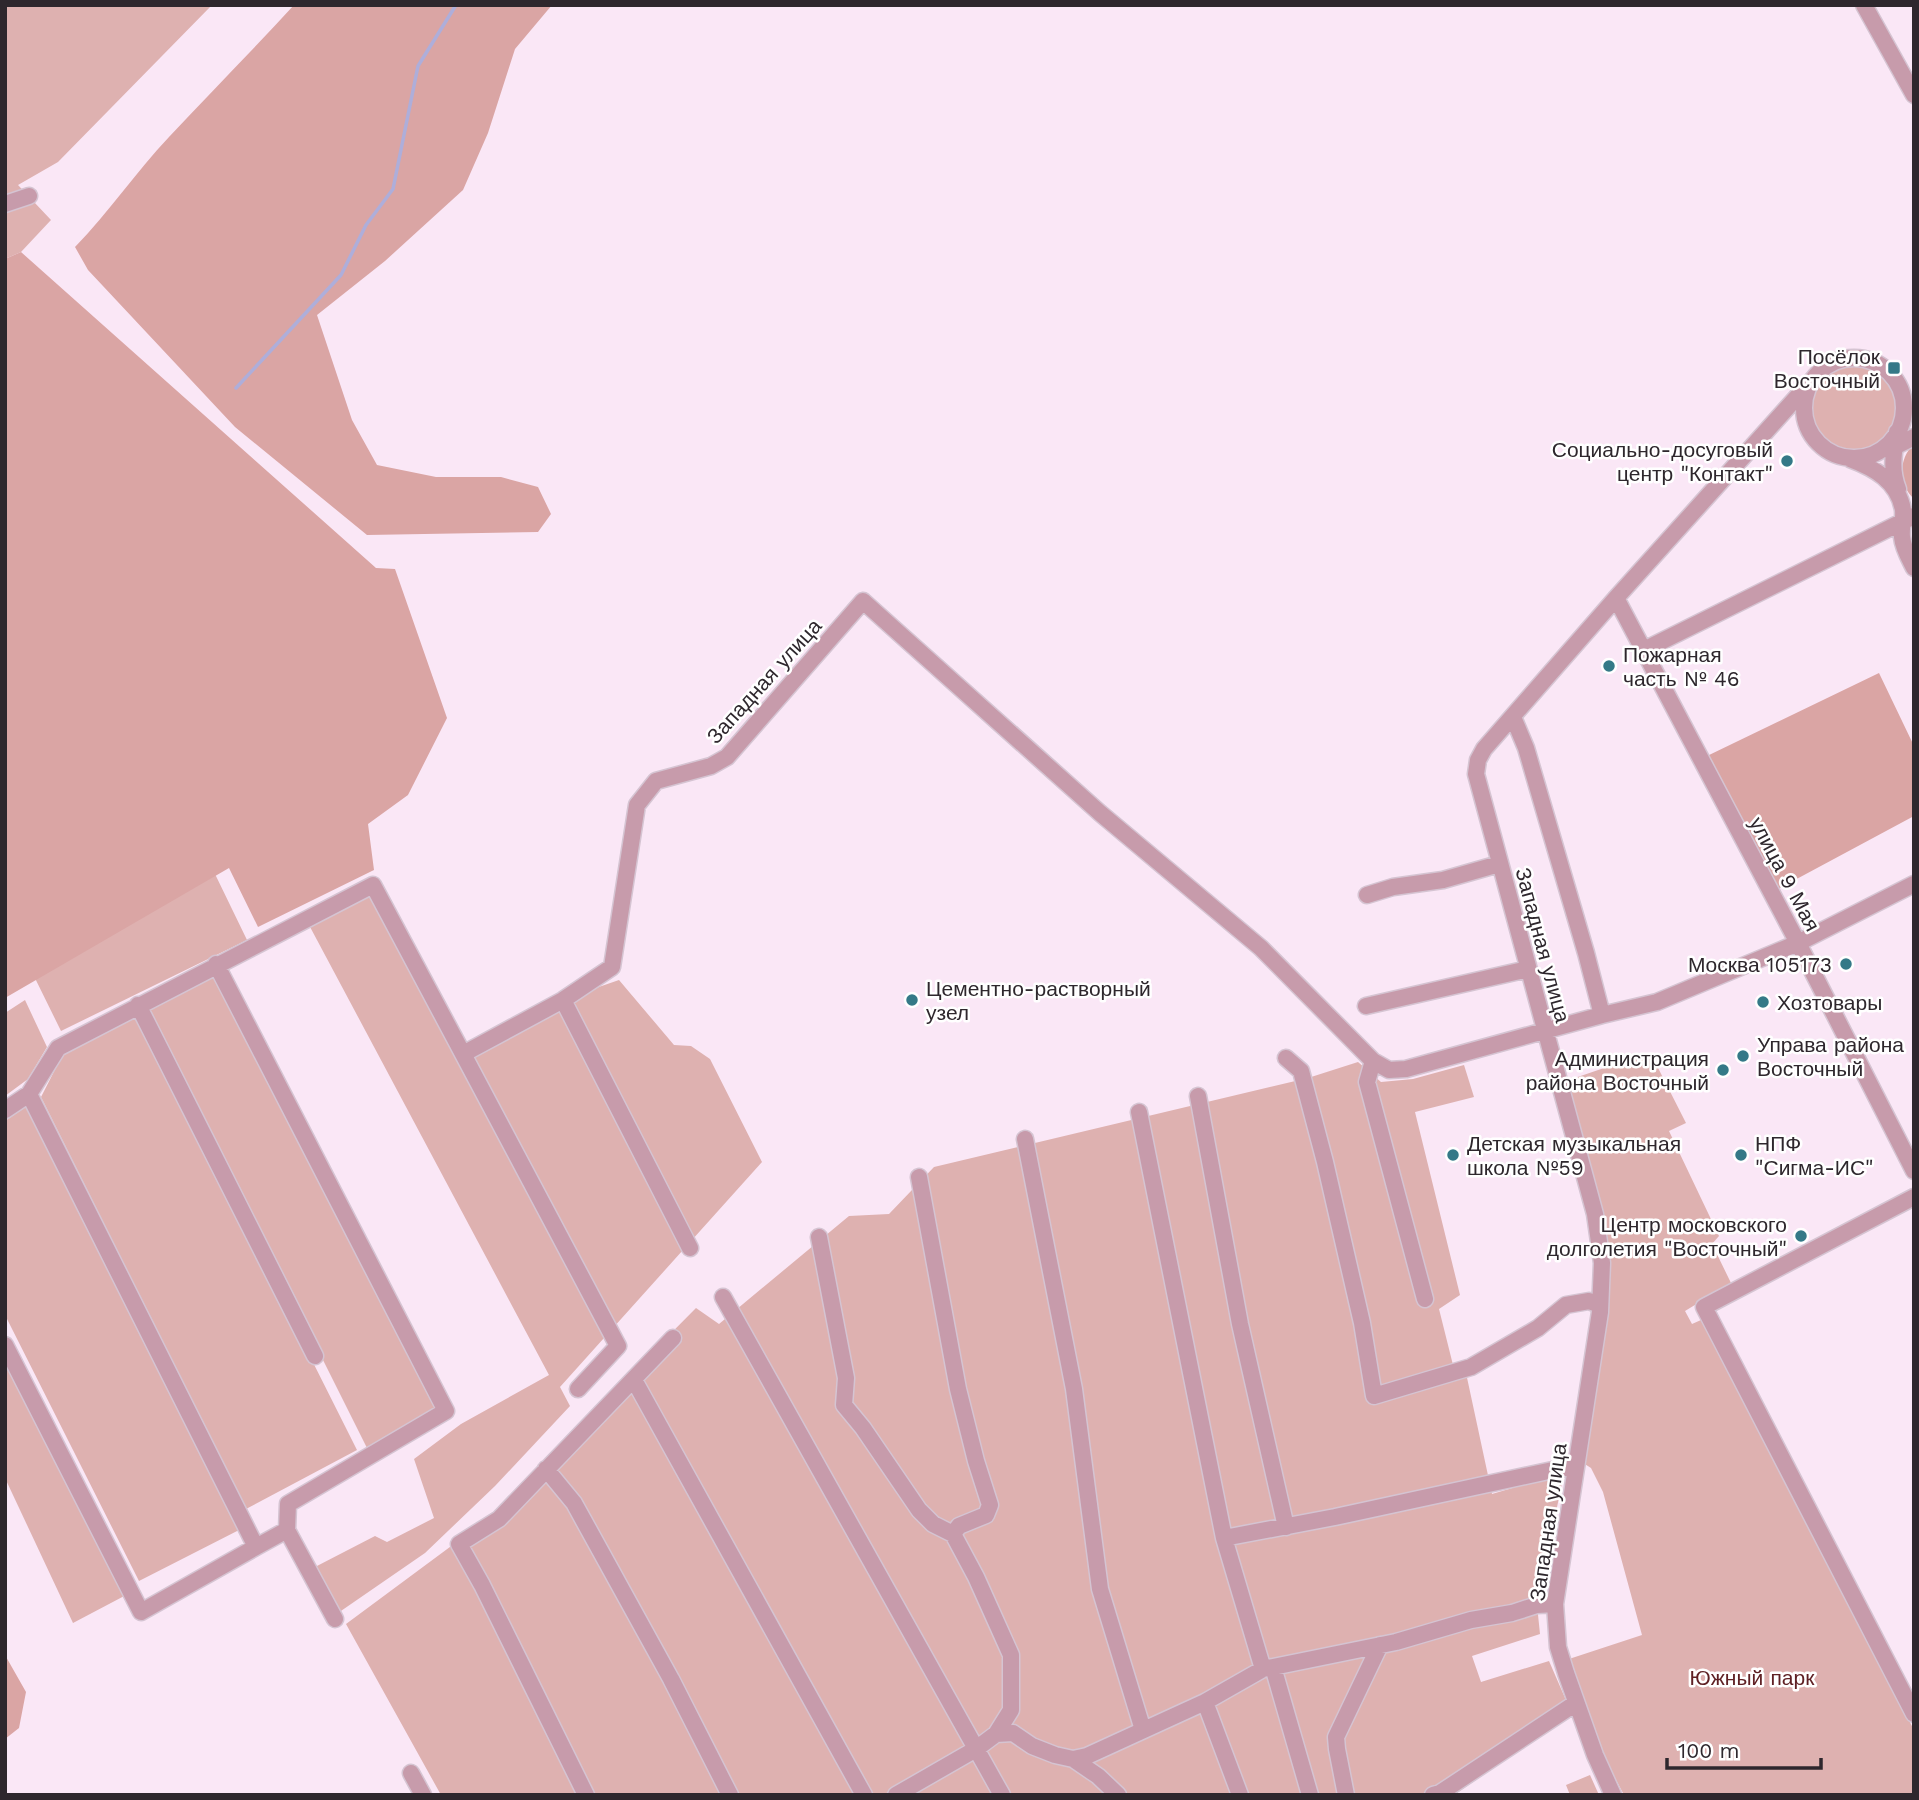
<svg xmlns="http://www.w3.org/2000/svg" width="1919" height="1800" viewBox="0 0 1919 1800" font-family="'Work Sans',sans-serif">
  <rect width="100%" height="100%" fill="#fae7f6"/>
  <path fill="#deb1b0" d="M5 5H212L58 162 18 185 51 220 21 252 5 259Z
    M1809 409a44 44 0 1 1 88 0a44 44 0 1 1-88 0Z
    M215 874 247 940 61 1031 29 966Z
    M370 894 461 1062 593 989 619 980 674 1045 691 1046 710 1059 762 1162 560 1387 570 1406 495 1486 425 1553 338 1613 315 1567 375 1536 387 1542 434 1518 414 1459 461 1424 549 1375 309 925Z
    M215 973 439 1409 367 1448 147 1008Z
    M25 1000 47 1047 28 1079 5 1096V1013Z
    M138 1014 357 1450 246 1509 41 1097 62 1056Z
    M1645 1054 1653 1058 1686 1123 1669 1131 1719 1236 1712 1244 1731 1283 1685 1311 1692 1324 1701 1320 1914 1730V1795H1624L1606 1761 1569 1659 1642 1635 1603 1492 1591 1468 1580 1461 1609 1267 1603 1216 1566 1081Z
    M1358 1062 1381 1082 1413 1079 1464 1065 1474 1097 1415 1112 1460 1295 1439 1309 1456 1377 1466 1373 1492 1494 1564 1473 1537 1605 1540 1634 1472 1656 1481 1682 1549 1661 1572 1714 1454 1795H441L346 1624 485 1521 696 1308 719 1324 849 1216 889 1214 934 1167 1308 1078Z
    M27 1106 241 1529 139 1581 5 1315V1121Z
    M5 1353 128 1594 73 1623 5 1478Z
    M1590 1775 1599 1795H1570L1566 1785Z"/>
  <path fill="#daa5a4" d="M294 5H552L515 49 488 133 463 190 385 261 317 315 352 420 377 465 436 477H501L538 487 551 514 538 532 367 535 235 427 88 270 75 247C109 212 136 172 169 137 210 93 253 50 294 5Z
    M21 252 376 568 395 569 447 718 408 795 368 824 374 870 258 927 229 868 5 998V259Z
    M1914 444V499C1898 484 1898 459 1914 444Z
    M1879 673 1914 746V816L1778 889 1707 756Z
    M5 1655 26 1692 19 1728 5 1739Z"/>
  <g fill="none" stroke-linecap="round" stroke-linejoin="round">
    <path stroke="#aeaeda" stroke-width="3.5" d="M236 388 341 275 366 225 393 189 418 66 456 5"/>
    <g stroke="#d5c4d2" stroke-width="19">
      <path id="minor" d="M1864 5 1914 95
        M5 204 29 196
        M1804 408a50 50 0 1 1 100 0a50 50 0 1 1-100 0Z
        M1897 432C1894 452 1890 469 1898 489
        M1888 450 1914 437
        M1850 459C1874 468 1898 481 1903 510 1904 519 1901 528 1902 537 1903 548 1909 558 1914 568
        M1616 598 1798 943 1914 1171
        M1644 650 1914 516
        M1513 717 1526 748 1586 953 1602 1015
        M1367 895 1393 887 1443 880 1499 864
        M216 964 446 1411 288 1504 287 1530
        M563 1000 690 1248
        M138 1005 315 1356
        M1366 1006 1528 969
        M463 1054 618 1346 578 1389
        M1286 1058 1301 1071 1325 1162 1362 1323 1374 1396 1471 1367 1538 1328 1566 1305 1589 1301 1600 1305
        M1373 1061 1367 1082 1425 1299
        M1198 1096 1240 1324 1286 1527
        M5 1110 29 1094
        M1139 1112 1224 1538 1263 1669
        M1025 1139 1074 1389 1100 1589 1143 1730
        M919 1177 958 1389 976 1461 990 1505 986 1515 959 1526 953 1534 976 1577 1011 1655V1710L996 1734
        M1914 1197 1704 1307 1914 1714
        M819 1237 846 1378 844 1405 863 1428 919 1510 933 1524 953 1534
        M723 1297 1002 1795
        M5 1345 141 1612 256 1547
        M634 1380 864 1795
        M546 1469 574 1503 671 1679 730 1795
        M1224 1538 1335 1517 1576 1465
        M335 1619 287 1530 256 1547 29 1094 58 1048 373 885 463 1054 563 1000 612 967 637 805 656 781 711 766 727 757 863 601 1100 813 1261 948 1373 1061 1389 1070 1406 1069 1602 1015 1657 1002 1798 943 1914 884
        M1273 1667 1310 1795
        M1205 1702 1240 1795
        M1073 1759 1098 1776 1118 1795
        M411 1773 423 1795
        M586 1795 482 1585 459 1544 499 1519 673 1338
        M896 1795 976 1749 996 1734 1013 1733 1032 1746 1055 1755 1073 1759 1087 1756 1205 1702 1263 1669 1396 1642 1471 1620 1512 1613 1537 1605 1555 1604
        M1346 1795 1337 1749 1336 1737 1380 1645
        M1433 1795 1440 1793 1576 1703
        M1613 1795 1595 1755 1566 1673 1558 1647 1555 1604 1600 1312 1602 1263 1595 1214 1476 774 1478 760 1484 749 1616 598 1814 378"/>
    </g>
    <use href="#minor" stroke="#c79bab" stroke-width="16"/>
  </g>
  <g fill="#347987" stroke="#fff" stroke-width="2.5">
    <rect x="1887" y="361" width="14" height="14" rx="3.5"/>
    <circle cx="1787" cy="461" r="7"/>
    <circle cx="1609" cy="666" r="7"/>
    <circle cx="1846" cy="964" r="7"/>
    <circle cx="912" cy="1000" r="7"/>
    <circle cx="1763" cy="1002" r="7"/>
    <circle cx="1743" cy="1056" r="7"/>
    <circle cx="1723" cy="1070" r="7"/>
    <circle cx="1453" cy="1155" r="7"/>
    <circle cx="1741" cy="1155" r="7"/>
    <circle cx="1801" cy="1236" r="7"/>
  </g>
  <g text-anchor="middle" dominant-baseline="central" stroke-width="5" stroke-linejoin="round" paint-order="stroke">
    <g font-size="21" fill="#2e272d" stroke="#fff" text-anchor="start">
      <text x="1880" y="356" text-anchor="end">Посёлок<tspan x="1880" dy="24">Восточный</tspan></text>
      <text x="1773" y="449" text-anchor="end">Социально-досуговый<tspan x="1773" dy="24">центр "Контакт"</tspan></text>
      <text x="1623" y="654">Пожарная<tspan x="1623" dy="24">часть № 46</tspan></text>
      <text x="1832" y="964" text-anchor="end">Москва 105173</text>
      <text x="926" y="988">Цементно-растворный<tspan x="926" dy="24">узел</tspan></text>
      <text x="1777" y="1002">Хозтовары</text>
      <text x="1757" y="1044">Управа района<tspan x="1757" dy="24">Восточный</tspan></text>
      <text x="1709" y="1058" text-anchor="end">Администрация<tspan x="1709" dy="24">района Восточный</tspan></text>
      <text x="1467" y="1143">Детская музыкальная<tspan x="1467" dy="24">школа №59</tspan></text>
      <text x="1755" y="1143">НПФ<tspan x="1755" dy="24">"Сигма-ИС"</tspan></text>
      <text x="1787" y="1224" text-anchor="end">Центр московского<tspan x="1787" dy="24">долголетия "Восточный"</tspan></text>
    </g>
    <g font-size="21" fill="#2e272d" stroke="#fff">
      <text transform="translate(764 681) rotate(-48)">Западная улица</text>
      <text transform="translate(1785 874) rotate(62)">улица 9 Мая</text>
      <text transform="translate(1543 945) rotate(75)">Западная улица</text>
      <text transform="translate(1548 1522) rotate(-82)">Западная улица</text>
    </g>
    <g font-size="21" fill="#5f2024" stroke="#fff">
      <text x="1752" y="1677">Южный парк</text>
    </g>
  </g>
  <rect width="1919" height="1800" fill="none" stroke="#2e272d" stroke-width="14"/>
  <path d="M1667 1758v10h154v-10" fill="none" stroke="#2e272d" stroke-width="3.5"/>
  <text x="1678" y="1758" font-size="21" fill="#2e272d" stroke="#ffffff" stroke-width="5" paint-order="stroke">100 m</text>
</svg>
